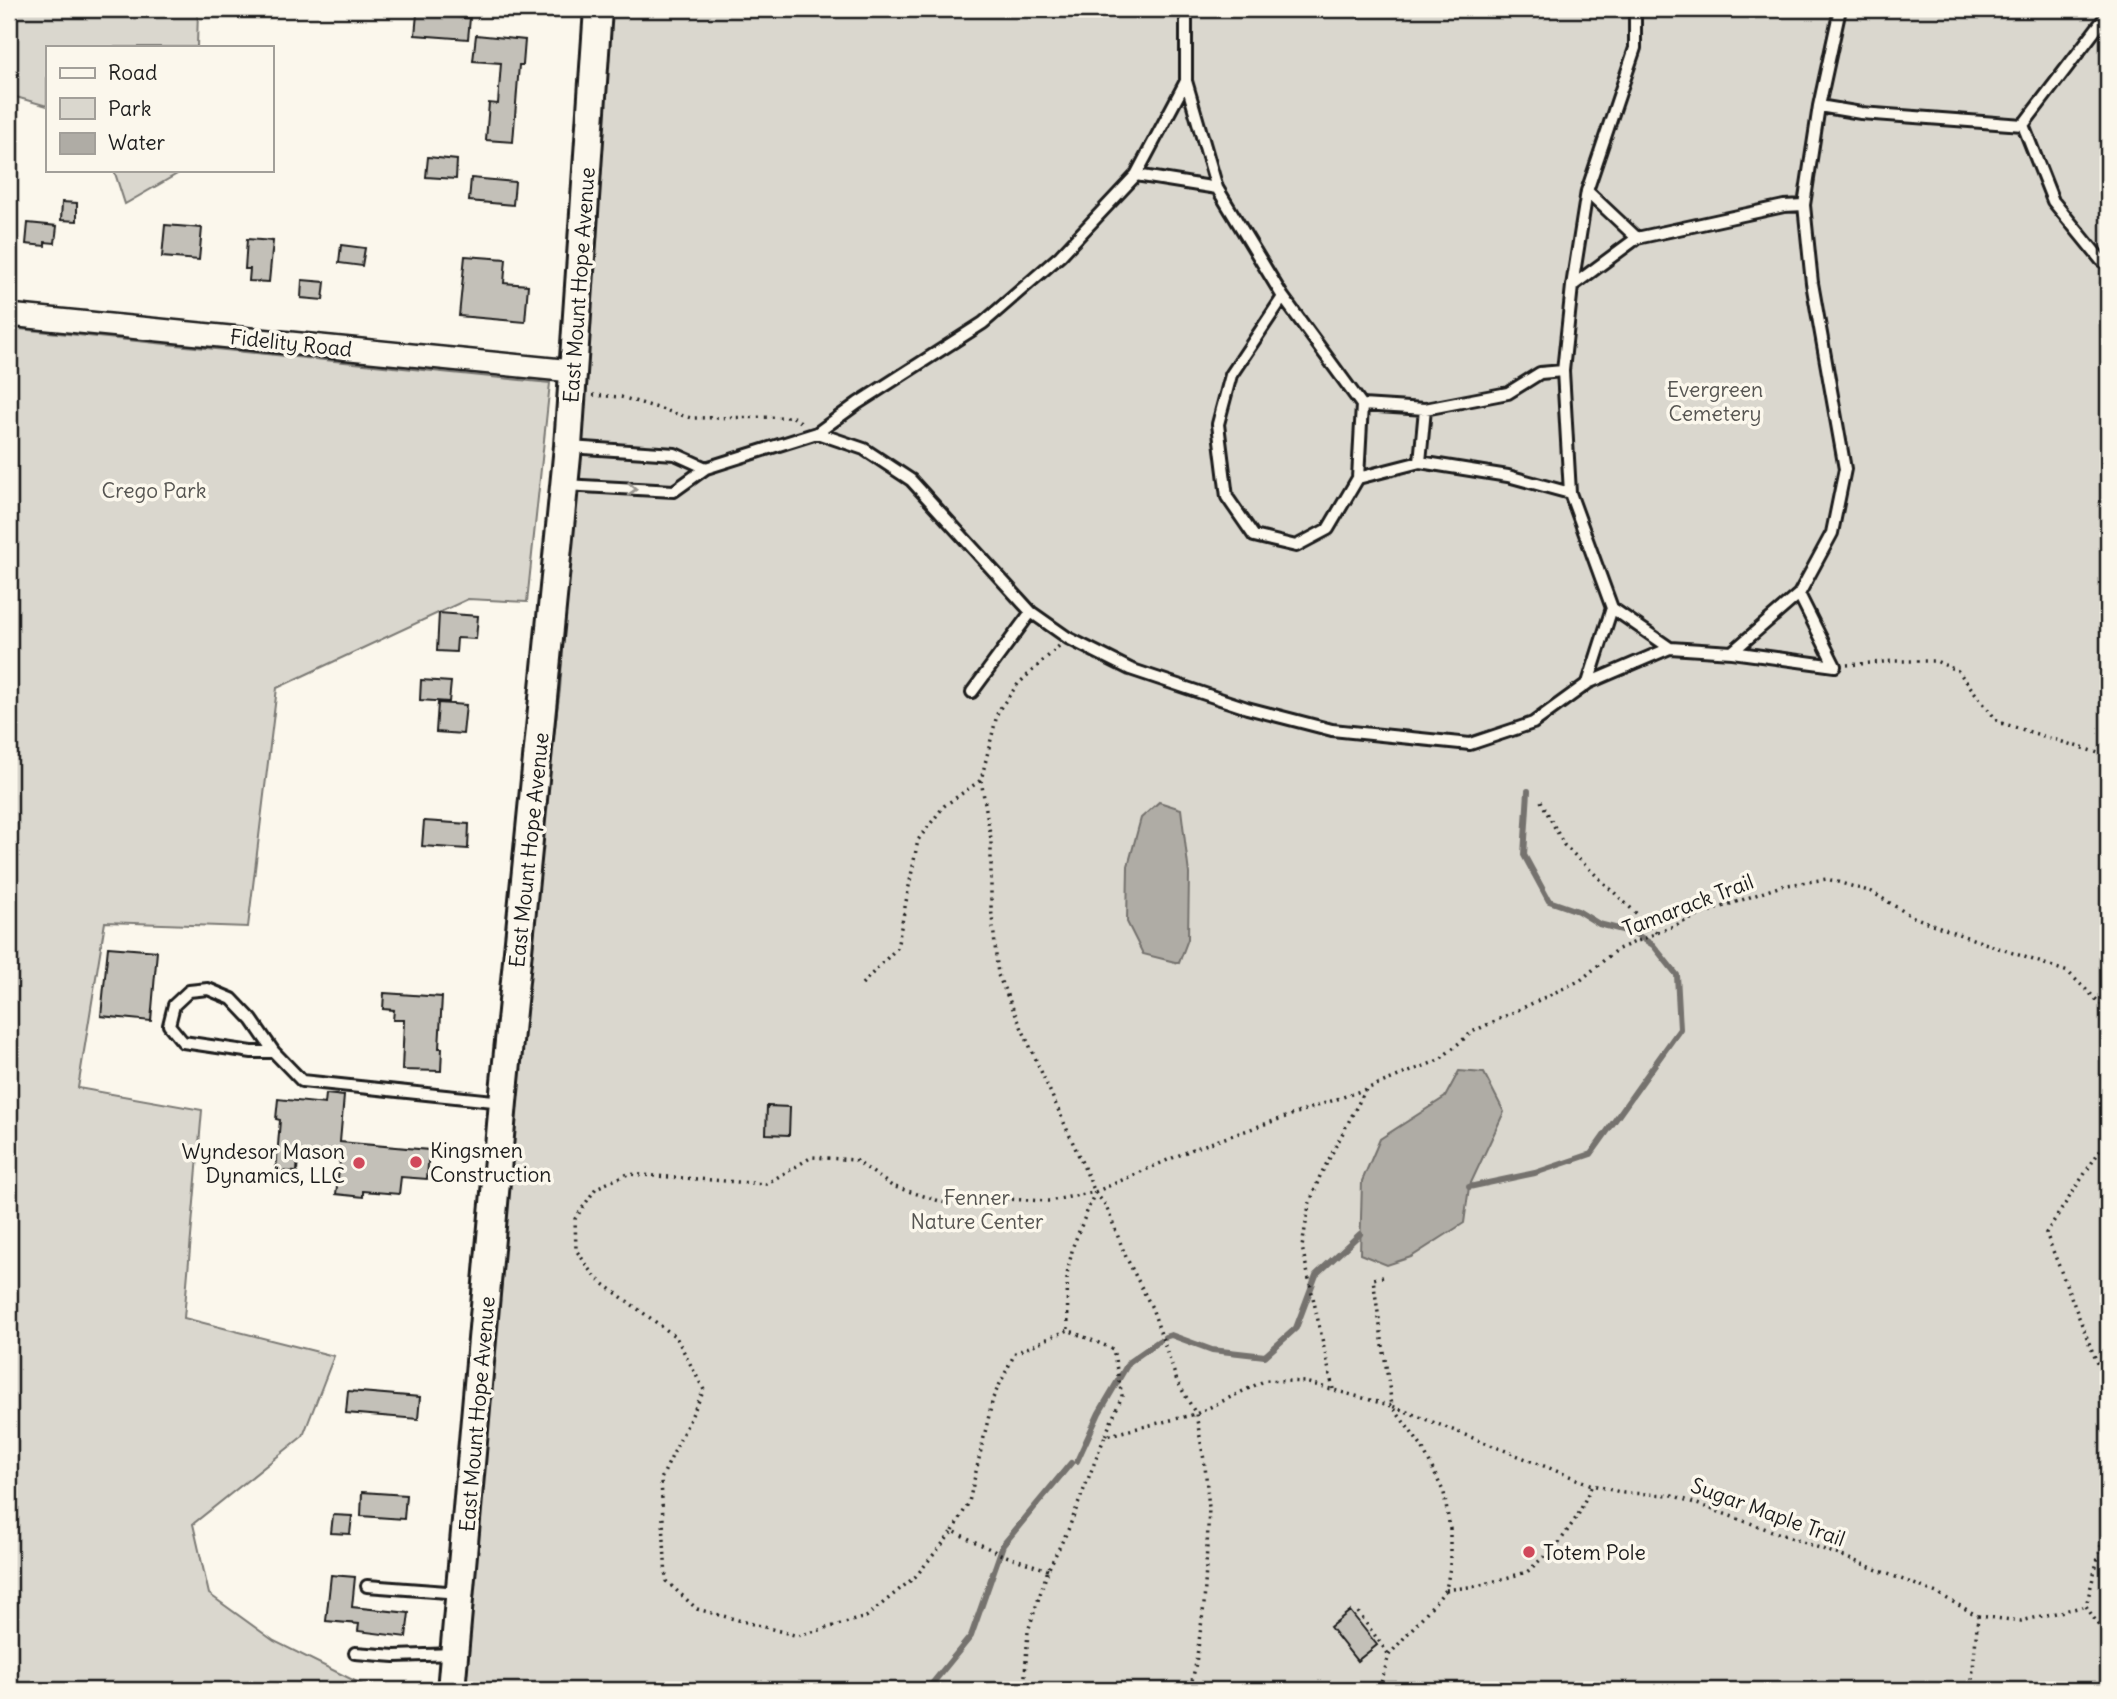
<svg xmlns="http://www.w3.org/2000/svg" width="2117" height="1699" viewBox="0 0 2117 1699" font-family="Delius,sans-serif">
  <rect width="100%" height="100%" fill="#fbf7ec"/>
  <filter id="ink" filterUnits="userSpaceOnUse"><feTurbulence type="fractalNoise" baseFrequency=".0143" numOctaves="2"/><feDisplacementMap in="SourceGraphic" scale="14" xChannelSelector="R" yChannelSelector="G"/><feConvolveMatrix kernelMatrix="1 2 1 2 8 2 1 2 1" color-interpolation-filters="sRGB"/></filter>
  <g filter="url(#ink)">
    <path fill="#dad7ce" stroke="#7b7a75" stroke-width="2" d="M9 9H198L197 47H47V106L9 95Z
      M606 9H2108V1690H453L503 1102 560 690Z
      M114 170H184L125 204Z
      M9 328 550 383 527 602 468 599 277 688 248 927 105 922 78 1088 202 1110 184 1318 334 1356 303 1436 193 1524 209 1594 274 1641 373 1690H9Z"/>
    <path fill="#afaca5" stroke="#74726e" stroke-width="2" d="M1159 802 1181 809 1189 874 1188 939 1179 963 1143 954 1127 922 1128 866 1141 818Z
      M1459 1071 1484 1073 1504 1112 1469 1187 1464 1223 1411 1257 1387 1265 1360 1254 1362 1181 1380 1139 1445 1097Z"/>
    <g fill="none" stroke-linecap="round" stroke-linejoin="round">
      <path stroke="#74726e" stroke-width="6" d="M1469 1187 1535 1173 1591 1154 1680 1029 1677 975 1653 945 1634 933 1599 924 1578 911 1549 901 1524 855 1528 791
        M1165 1337 1171 1335 1212 1350 1265 1356 1296 1328 1316 1275 1360 1234
        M1077 1461 1099 1413 1129 1362 1159 1341
        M927 1690 971 1636 1003 1545 1071 1463"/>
    </g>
    <path fill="#c3c0b8" stroke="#1c1c1c" stroke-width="2" d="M417 14 470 18 468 39 415 35Z
      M476 35 525 40 523 65H519L513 142 486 140 489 103 498 104 501 63 473 61Z
      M428 157 457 160 456 179 426 177Z
      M471 178 515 182 513 205 469 201Z
      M62 202 77 203V221L61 220Z
      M28 223 57 226 55 243 45 242V246L26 244Z
      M165 225 202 228 199 260 162 257Z
      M247 239 273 241 269 282 249 281 250 269H245Z
      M341 245 365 248 362 266 339 263Z
      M465 256 506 259 504 283 528 285 525 322 459 316Z
      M302 280 325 282 323 300 301 298Z
      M439 613 478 616 476 639 457 638 456 652 437 651Z
      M421 680 451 682 449 702 420 700Z
      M438 703 466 705 463 734 436 732Z
      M424 821 469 824 468 849 422 846Z
      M108 947 157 951 151 1021 101 1016Z
      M384 993 442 997 439 1048H442L441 1071 402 1070 404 1020H393L394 1010 383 1009Z
      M326 1094 344 1096 340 1142 429 1150 427 1179 401 1177 399 1194 363 1191V1197L336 1194 340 1161 298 1156 297 1172 276 1171 280 1120 276 1119 278 1099 325 1104Z
      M767 1106 790 1107 789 1135 766 1134Z
      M348 1391 420 1397 418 1419 346 1413Z
      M362 1492 406 1495 404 1519 361 1516Z
      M333 1515 352 1516 350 1534 331 1533Z
      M331 1575 355 1577 352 1607 409 1613 406 1637 358 1631 359 1624 326 1621Z
      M1350 1611 1377 1645 1357 1661 1330 1627Z"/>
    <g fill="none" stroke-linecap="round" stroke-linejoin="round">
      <g stroke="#1c1c1c" stroke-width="16">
        <path id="service" d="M2108 18 2103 20 2023 125 2053 201 2101 260 2108 264
          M1186 81 1217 188 1283 297 1231 375 1218 424 1227 497 1254 536 1296 546 1328 529 1358 478 1362 405 1283 297
          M1819 106 1861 113 2023 125
          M1136 175 1217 188
          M1587 191 1637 238
          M1572 286 1637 238 1784 206 1804 205
          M1362 405 1425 409 1508 393 1540 373 1563 371
          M817 433 858 403 983 323 1060 256 1136 175 1186 81V9
          M569 447 675 454 706 468
          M1420 462 1425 409
          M1358 478 1420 462 1508 476 1570 493
          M564 485 674 491 706 468 817 433 864 449 911 480 1031 612 1068 638 1130 669 1247 708 1332 730 1470 744 1533 723 1588 683 1670 648 1732 652 1835 666
          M1799 594 1835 666
          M1612 608 1670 648
          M1732 652 1799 594 1832 533 1845 469 1812 283 1804 205 1819 106 1840 9
          M1588 683 1612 608 1570 493 1563 371 1572 286 1587 191 1635 48V9
          M972 692 1031 612
          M274 1052H252L183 1042 169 1025 174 1005 189 991 208 989 232 999 252 1020 274 1052 302 1081 503 1102
          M367 1586 460 1593
          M355 1653 395 1656 455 1654"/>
      </g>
      <g stroke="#1c1c1c" stroke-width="26">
        <path id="minor" d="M9 315 572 371"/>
      </g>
      <g stroke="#1c1c1c" stroke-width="32">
        <path id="tertiary" d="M451 1690 503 1102 568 446 598 9"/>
      </g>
      <path stroke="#1c1c1c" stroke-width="3.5" stroke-dasharray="2 5" stroke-linecap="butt" d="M593 395 621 397 691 418 793 417 801 422
        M1059 646 1018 684 998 711 981 780 991 839V906L998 975 1095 1192 1106 1206 1126 1257 1152 1308 1177 1381 1196 1414 1205 1466 1209 1508 1204 1605 1196 1663 1190 1690
        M1847 665 1895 661H1936L1958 671 1998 722 2108 756
        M1541 801 1564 845 1657 933
        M862 984 897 948 918 840 944 806 981 780
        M2108 1138 2046 1233 2093 1353 2108 1384
        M1095 1192 1073 1246 1067 1275 1068 1330 1113 1349 1122 1396 1105 1436
        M1383 1277 1373 1279 1392 1406 1592 1485 1624 1493 1672 1495 1839 1555 1937 1593 1978 1616 1971 1690
        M1333 1389 1302 1247 1309 1205 1320 1176 1366 1089 1439 1060 1472 1032 1581 980 1616 950 1705 913 1781 886 1827 879 1872 892 1911 916 1961 935 2068 972 2108 1011
        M2108 1518 2086 1606 2108 1640
        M953 1531 969 1502 993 1398 1015 1353 1068 1330
        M1048 1570 1000 1554 953 1531 916 1576 866 1617 798 1636 697 1609 666 1581 661 1479 704 1390 676 1337 597 1279 576 1250 575 1219 596 1188 628 1174 766 1184 812 1157 855 1160 892 1186 949 1204 1004 1199 1049 1201 1095 1192 1193 1149 1366 1089
        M1446 1590 1477 1586 1527 1572 1559 1543 1578 1515 1592 1485
        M1358 1612 1389 1655
        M1978 1616 2021 1621 2086 1606
        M1024 1690 1028 1631 1048 1570 1068 1530 1105 1436 1196 1414 1266 1380 1305 1382 1392 1406 1422 1447 1444 1493 1450 1529V1567L1446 1590 1389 1655 1379 1690"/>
      <use href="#service" stroke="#fbf7ec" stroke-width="10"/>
      <use href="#minor" stroke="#fbf7ec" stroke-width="21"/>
      <use href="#tertiary" stroke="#fbf7ec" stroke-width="26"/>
    </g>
    <defs><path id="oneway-chevron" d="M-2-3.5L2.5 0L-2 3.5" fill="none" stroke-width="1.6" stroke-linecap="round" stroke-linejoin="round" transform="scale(1.75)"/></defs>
    <use stroke="#97948e" href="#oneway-chevron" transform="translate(632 489) rotate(3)"/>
  </g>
  <g fill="#d1495b" stroke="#fbf7ec" stroke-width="2.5">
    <circle cx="416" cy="1162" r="7"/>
    <circle cx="359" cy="1163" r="7"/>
    <circle cx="1529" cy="1552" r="7"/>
  </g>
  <g text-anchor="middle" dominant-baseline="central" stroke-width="7" stroke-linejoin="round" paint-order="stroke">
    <g font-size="21" fill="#1c1c1c" stroke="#fbf7ec">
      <text transform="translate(579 285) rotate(-86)">East Mount Hope Avenue</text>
      <text transform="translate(291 343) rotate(6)">Fidelity Road</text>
      <text transform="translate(529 850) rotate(-84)">East Mount Hope Avenue</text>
      <text transform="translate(1688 905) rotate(-21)">Tamarack Trail</text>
      <text transform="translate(477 1414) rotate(-85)">East Mount Hope Avenue</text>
      <text transform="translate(1768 1512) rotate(20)">Sugar Maple Trail</text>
    </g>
    <g font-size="21" fill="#555451" stroke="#fbf7ec">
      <text x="1715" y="389">Evergreen<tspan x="1715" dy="24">Cemetery</tspan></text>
      <text x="154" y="490">Crego Park</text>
      <text x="977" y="1197">Fenner<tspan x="977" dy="24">Nature Center</tspan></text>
    </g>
    <g font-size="21" fill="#1c1c1c" stroke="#fbf7ec" text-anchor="start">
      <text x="430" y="1150">Kingsmen<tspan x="430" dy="24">Construction</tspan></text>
      <text x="345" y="1151" text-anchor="end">Wyndesor Mason<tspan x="345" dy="24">Dynamics, LLC</tspan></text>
      <text x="1543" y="1552">Totem Pole</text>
    </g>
  </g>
  <rect width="2117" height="1699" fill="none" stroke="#fbf7ec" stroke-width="35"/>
  <rect x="18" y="18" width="2082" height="1664" fill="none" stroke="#1c1c1c" stroke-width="2.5" filter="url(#ink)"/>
  <rect x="46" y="46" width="228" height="126" fill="#fbf7ec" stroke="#a29f99" stroke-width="2"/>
  <rect x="60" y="68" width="35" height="10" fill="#fbf7ec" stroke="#a29f99" stroke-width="2"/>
  <text x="108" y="80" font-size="21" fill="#1c1c1c">Road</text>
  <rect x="60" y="98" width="35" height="21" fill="#dad7ce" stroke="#a29f99" stroke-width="2"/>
  <text x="108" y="116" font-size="21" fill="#1c1c1c">Park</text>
  <rect x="60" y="133" width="35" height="21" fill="#afaca5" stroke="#a29f99" stroke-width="2"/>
  <text x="108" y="150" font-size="21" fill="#1c1c1c">Water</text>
</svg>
